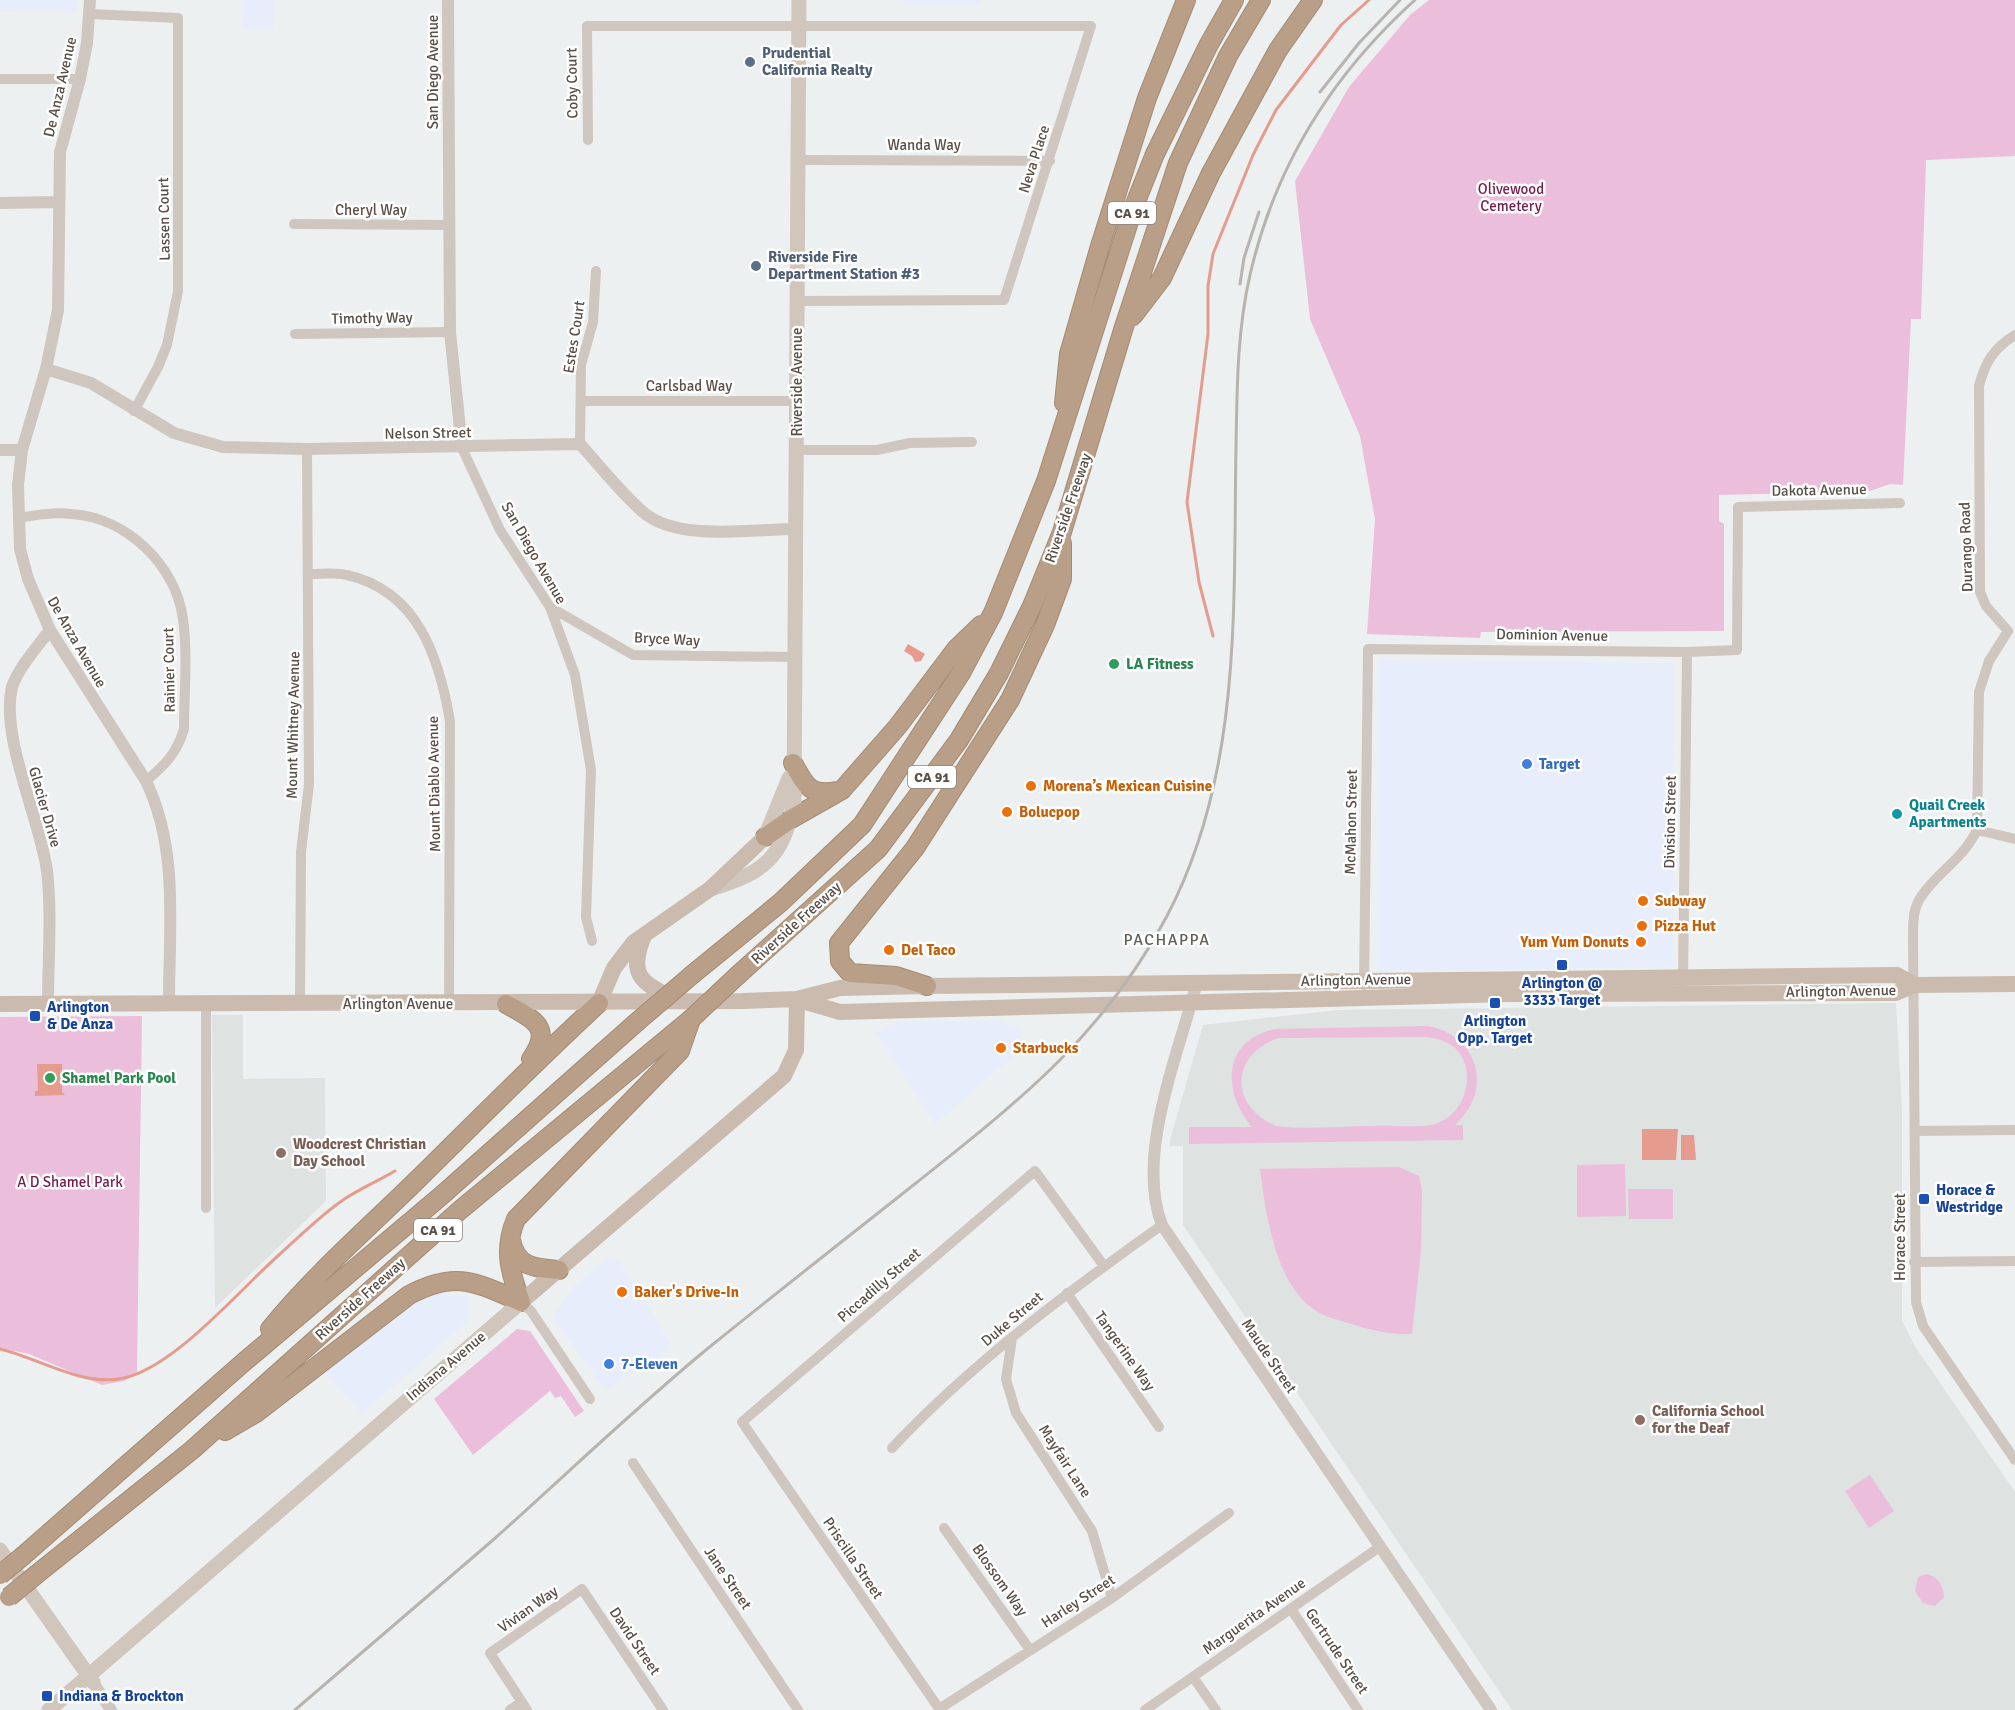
<svg xmlns="http://www.w3.org/2000/svg" width="2015" height="1710" viewBox="0 0 2015 1710" font-family="Signika,sans-serif">
  <rect width="100%" height="100%" fill="#edf0f0"/>
  <path fill="#e7edfa" d="M0 0H77V11L0 12Z
    M242 0H274V29H243Z
    M904 0H979V5H904Z
    M1378 660 1674 663 1673 967 1378 971Z
    M999 1020 1022 1029V1049L935 1124 876 1033 898 1021Z
    M617 1259 636 1285 672 1347 661 1357 605 1390 554 1319 556 1311 574 1286 605 1260Z
    M428 1293 471 1297 468 1321 362 1414 323 1372 357 1343Z"/>
  <path fill="#dee2e1" d="M1896 1003 1902 1110V1321L1916 1348 2015 1492V1710H1512L1183 1225V1146H1170V1140L1203 1025 1338 1010Z
    M212 1015H243V1079L325 1078 326 1201 215 1308Z"/>
  <path fill="#ebbedc" fill-rule="evenodd" d="M1429 0H2015V156L1926 160 1921 319H1911L1903 485 1890 484 1870 491 1719 495V521L1724 524V631L1481 632 1480 638 1367 634 1375 519 1360 436 1310 319 1295 181 1349 87 1410 15Z
    M142 1016 137 1372 124 1381 102 1385 29 1354 0 1348V1017Z
    M1428 1026C1479 1036 1494 1090 1455 1125H1463V1140L1189 1144V1127H1252C1221 1091 1223 1040 1275 1029ZM1427 1037C1438 1039 1448 1041 1456 1049 1479 1073 1464 1119 1431 1125 1412 1128 1391 1125 1372 1126 1340 1126 1307 1130 1276 1126 1229 1105 1230 1056 1278 1038Z
    M1625 1164 1626 1216 1577 1217V1165Z
    M1399 1167 1419 1176 1422 1191 1421 1250 1412 1334C1390 1335 1370 1330 1348 1323 1339 1320 1326 1317 1318 1312 1275 1287 1266 1214 1260 1169Z
    M1628 1189H1673V1219H1629Z
    M517 1329 530 1331 584 1411 575 1417 561 1396 555 1398 550 1391 473 1455 434 1399Z
    M1870 1475 1894 1511 1869 1528 1845 1491Z
    M1927 1574C1938 1576 1944 1587 1944 1597L1935 1606 1923 1603 1915 1591 1918 1577Z"/>
  <path fill="#e59c8e" d="M908 644 925 654 921 661 915 662 912 656 904 651Z
    M37 1064H62V1092L65 1095 35 1096V1091H38Z
    M1642 1129H1678L1676 1160H1642Z
    M1681 1135H1694L1696 1160H1681Z"/>
  <g fill="none" stroke-linecap="round" stroke-linejoin="round">
    <path stroke="#e59c8e" stroke-width="3" d="M1213 636 1199 582 1187 502 1208 334V286L1213 254 1253 155 1276 110 1341 25 1369 0
      M0 1349C38 1358 79 1385 119 1379 172 1371 240 1289 280 1254 300 1236 321 1215 343 1200 359 1189 378 1181 395 1171"/>
    <g stroke="#a58b73" stroke-width="20">
      <path id="motorway" d="M1133 316 1162 278 1211 173 1278 50 1313 0
        M1064 403 1069 354 1100 246 1147 98 1186 0
        M793 763C806 786 809 796 837 791
        M765 837 791 819 842 790 898 726 956 649 981 625
        M693 974 780 903 862 825 961 673 993 613 1046 481 1133 209 1155 154 1208 46 1234 0
        M738 975 878 849 959 740 999 673 1032 606 1062 532 1123 330 1178 163 1228 56 1261 0
        M927 986 896 976 850 973 840 961 839 943 915 848 1010 700 1045 625 1062 579V543
        M506 1004C533 1019 554 1027 531 1059
        M511 1240C516 1267 535 1268 559 1270
        M521 1302C510 1272 503 1250 516 1219L680 1051 691 1019
        M270 1329C314 1275 366 1230 415 1182 476 1122 536 1061 599 1003
        M225 1431 256 1413 409 1295C456 1270 475 1282 521 1302
        M24 1555 244 1362 441 1196 638 1021
        M37 1574 192 1450 459 1211 691 1019"/>
    </g>
    <path stroke="#cfc6bf" stroke-width="10" d="M90 14 178 18
      M0 79H80
      M588 140 587 26H1091L1004 300 798 301
      M798 160 1050 161
      M294 224 448 225
      M295 334 450 332
      M2015 335C1994 348 1985 362 1979 386L1980 592 1986 606 2008 631 1989 661 1979 692 1977 830C1962 861 1934 874 1919 900 1913 911 1913 925 1913 937L1916 1302 1923 1326 2015 1460
      M581 401H796
      M134 411 158 367 167 345 178 291V18
      M580 444 581 365 593 322 596 271
      M462 448 500 530 550 607 575 675 591 770 586 917 592 941
      M797 450H877L910 443 972 442
      M18 518C36 515 54 512 72 514 127 518 176 565 183 619 188 655 184 693 184 729 177 753 165 765 146 781
      M310 574C321 574 335 572 347 575 418 591 439 657 450 721L449 1004
      M550 607 633 655 794 657
      M1977 830 2015 839
      M1683 982 1687 652
      M1364 985 1368 649 1687 652 1737 650 1738 507 1900 503
      M206 1002V1208
      M300 1002 301 852 309 784 307 449
      M1916 1131 2015 1130
      M1914 1262 2015 1261
      M1067 1293 1159 1427
      M521 1302 531 1311 590 1399
      M1012 1338 1006 1379 1016 1413 1092 1531 1112 1598
      M892 1448C972 1363 1066 1293 1162 1225
      M633 1463 798 1710
      M944 1528 1030 1650
      M1291 1609 1358 1710
      M1193 1677 1216 1710
      M939 1709 1112 1598 1229 1513
      M510 1710 522 1702
      M527 1710 490 1653 582 1589 663 1710
      M940 1710 742 1422 1035 1171 1104 1266
      M1145 1710 1381 1546"/>
    <path stroke="#cfc6bf" stroke-width="12" d="M90 0 87 43 80 79 60 152 58 310 46 369 22 450 18 485 20 549 28 579 50 630 146 781C179 849 169 928 169 1002
      M448 0 450 332 462 448
      M0 203 59 202
      M46 369 91 383 174 433 223 447 307 449 580 444C600 466 620 492 643 512 677 542 752 529 796 529
      M0 450H22
      M1197 982C1179 1053 1135 1155 1162 1225L1491 1710
      M48 1004C48 960 52 914 47 871 40 819 0 737 12 687 19 667 37 647 50 630
      M94 1684 111 1710"/>
    <path stroke="#d0c6bc" stroke-width="15" d="M765 837 789 778
      M710 889C764 873 782 859 794 803L799 0
      M0 1550 93 1682
      M49 1710 521 1302"/>
    <path stroke="#cbbbae" stroke-width="16" d="M644 936C628 974 640 983 675 999
      M799 1000 840 1012 1508 994 1896 993 1914 985 2015 984
      M599 1003 614 968 634 942 710 889 765 837
      M0 1004 743 1001 797 999 840 988 927 986 1897 975 1914 985
      M521 1302 784 1076 796 1050 797 999"/>
    <use href="#motorway" stroke="#b99f88" stroke-width="18"/>
    <path stroke="#b7b4b0" stroke-width="3" d="M1320 92 1359 43 1400 0
      M1240 284 1244 258 1259 212
      M295 1710C361 1653 427 1597 493 1540 566 1475 636 1407 712 1345 780 1290 848 1237 916 1183 1019 1101 1104 1035 1167 916 1243 771 1233 606 1236 448 1237 390 1237 331 1250 275 1275 166 1333 74 1415 0"/>
    <g stroke="#a58b73" stroke-width="20" stroke-linecap="butt">
      <path id="motorway-bridge" d="M691 1019 738 975
        M638 1021 693 974
        M0 1575 24 1555
        M9 1597 37 1574"/>
    </g>
    <use href="#motorway-bridge" stroke="#b99f88" stroke-width="18"/>
  </g>
  <g fill="#5c6f8a" stroke="#fff" stroke-width="2">
    <circle cx="750" cy="62" r="6"/>
    <circle cx="756" cy="266" r="6"/>
  </g>
  <g fill="#2e9e5b" stroke="#fff" stroke-width="2">
    <circle cx="1114" cy="664" r="6"/>
    <circle cx="50" cy="1078" r="6"/>
  </g>
  <g fill="#3f7fe0" stroke="#fff" stroke-width="2">
    <circle cx="1527" cy="764" r="6"/>
    <circle cx="609" cy="1364" r="6"/>
  </g>
  <g fill="#e8710a" stroke="#fff" stroke-width="2">
    <circle cx="1031" cy="786" r="6"/>
    <circle cx="1007" cy="812" r="6"/>
    <circle cx="1643" cy="901" r="6"/>
    <circle cx="1642" cy="926" r="6"/>
    <circle cx="1641" cy="942" r="6"/>
    <circle cx="889" cy="950" r="6"/>
    <circle cx="1001" cy="1048" r="6"/>
    <circle cx="622" cy="1292" r="6"/>
  </g>
  <circle fill="#0f9aa8" stroke="#fff" stroke-width="2" cx="1897" cy="814" r="6"/>
  <g fill="#1a4fb4" stroke="#fff" stroke-width="2">
    <rect x="1556" y="959" width="12" height="12" rx="3"/>
    <rect x="1489" y="997" width="12" height="12" rx="3"/>
    <rect x="29" y="1010" width="12" height="12" rx="3"/>
    <rect x="1918" y="1193" width="12" height="12" rx="3"/>
    <rect x="41" y="1690" width="12" height="12" rx="3"/>
  </g>
  <g fill="#8d6e63" stroke="#fff" stroke-width="2">
    <circle cx="281" cy="1153" r="6"/>
    <circle cx="1640" cy="1420" r="6"/>
  </g>
  <g text-anchor="middle" dominant-baseline="central" stroke-width="5" stroke-linejoin="round" paint-order="stroke">
    <g fill="#fff" stroke="#8b847e" stroke-width="1.5">
      <rect x="1108" y="202" width="48" height="22" rx="4.5"/>
      <rect x="908" y="766" width="48" height="22" rx="4.5"/>
      <rect x="414" y="1219" width="48" height="22" rx="4.5"/>
    </g>
    <g font-size="14" font-weight="bold" fill="#594f47">
      <text x="1132" y="213">CA 91</text>
      <text x="932" y="777">CA 91</text>
      <text x="438" y="1230">CA 91</text>
    </g>
    <g font-size="15" font-weight="bold" fill="#4e5e75" stroke="#fff" text-anchor="start">
      <text x="762" y="53">Prudential<tspan x="762" dy="17">California Realty</tspan></text>
      <text x="768" y="257">Riverside Fire<tspan x="768" dy="17">Department Station #3</tspan></text>
    </g>
    <g font-size="15" fill="#594f47" stroke="#fff">
      <text transform="translate(433 72) rotate(-90)">San Diego Avenue</text>
      <text transform="translate(572 83) rotate(-91)">Coby Court</text>
      <text transform="translate(60 87) rotate(-77)">De Anza Avenue</text>
      <text x="924" y="145">Wanda Way</text>
      <text transform="translate(1034 159) rotate(-72)">Neva Place</text>
      <text x="371" y="210">Cheryl Way</text>
      <text transform="translate(164 219) rotate(-91)">Lassen Court</text>
      <text transform="translate(372 318) rotate(-1)">Timothy Way</text>
      <text transform="translate(574 337) rotate(-81)">Estes Court</text>
      <text transform="translate(797 382) rotate(-90)">Riverside Avenue</text>
      <text x="689" y="386">Carlsbad Way</text>
      <text transform="translate(428 433) rotate(-1)">Nelson Street</text>
      <text transform="translate(1819 490) rotate(-1)">Dakota Avenue</text>
      <text transform="translate(1068 508) rotate(-71)">Riverside Freeway</text>
      <text transform="translate(1966 547) rotate(-92)">Durango Road</text>
      <text transform="translate(534 553) rotate(60)">San Diego Avenue</text>
      <text transform="translate(1552 635) rotate(1)">Dominion Avenue</text>
      <text transform="translate(667 639) rotate(3)">Bryce Way</text>
      <text transform="translate(77 642) rotate(60)">De Anza Avenue</text>
      <text transform="translate(169 670) rotate(-91)">Rainier Court</text>
      <text transform="translate(293 725) rotate(-89)">Mount Whitney Avenue</text>
      <text transform="translate(434 784) rotate(-91)">Mount Diablo Avenue</text>
      <text transform="translate(45 807) rotate(74)">Glacier Drive</text>
      <text transform="translate(1351 822) rotate(-89)">McMahon Street</text>
      <text transform="translate(1670 822) rotate(-89)">Division Street</text>
      <text transform="translate(796 923) rotate(-42)">Riverside Freeway</text>
      <text transform="translate(1356 980) rotate(-1)">Arlington Avenue</text>
      <text transform="translate(1841 991) rotate(-1)">Arlington Avenue</text>
      <text x="398" y="1004">Arlington Avenue</text>
      <text transform="translate(1900 1237) rotate(-90)">Horace Street</text>
      <text transform="translate(879 1285) rotate(-41)">Piccadilly Street</text>
      <text transform="translate(360 1299) rotate(-42)">Riverside Freeway</text>
      <text transform="translate(1012 1319) rotate(-40)">Duke Street</text>
      <text transform="translate(1125 1351) rotate(55)">Tangerine Way</text>
      <text transform="translate(1269 1356) rotate(56)">Maude Street</text>
      <text transform="translate(446 1366) rotate(-40)">Indiana Avenue</text>
      <text transform="translate(1065 1461) rotate(57)">Mayfair Lane</text>
      <text transform="translate(853 1558) rotate(56)">Priscilla Street</text>
      <text transform="translate(728 1578) rotate(56)">Jane Street</text>
      <text transform="translate(1000 1580) rotate(55)">Blossom Way</text>
      <text transform="translate(1078 1601) rotate(-33)">Harley Street</text>
      <text transform="translate(528 1609) rotate(-35)">Vivian Way</text>
      <text transform="translate(1254 1616) rotate(-35)">Marguerita Avenue</text>
      <text transform="translate(635 1641) rotate(56)">David Street</text>
      <text transform="translate(1337 1651) rotate(56)">Gertrude Street</text>
    </g>
    <g font-size="15" fill="#751d4d" stroke="#fff">
      <text x="1511" y="189">Olivewood<tspan x="1511" dy="17">Cemetery</tspan></text>
      <text x="70" y="1182">A D Shamel Park</text>
    </g>
    <g font-size="15" font-weight="bold" fill="#27864d" stroke="#fff" text-anchor="start">
      <text x="1126" y="664">LA Fitness</text>
      <text x="62" y="1078">Shamel Park Pool</text>
    </g>
    <g font-size="15" font-weight="bold" fill="#366cbe" stroke="#fff" text-anchor="start">
      <text x="1539" y="764">Target</text>
      <text x="621" y="1364">7-Eleven</text>
    </g>
    <g font-size="15" font-weight="bold" fill="#c56008" stroke="#fff" text-anchor="start">
      <text x="1043" y="786">Morena’s Mexican Cuisine</text>
      <text x="1019" y="812">Bolucpop</text>
      <text x="1655" y="901">Subway</text>
      <text x="1654" y="926">Pizza Hut</text>
      <text x="1629" y="942" text-anchor="end">Yum Yum Donuts</text>
      <text x="901" y="950">Del Taco</text>
      <text x="1013" y="1048">Starbucks</text>
      <text x="634" y="1292">Baker's Drive-In</text>
    </g>
    <g font-size="15" font-weight="bold" fill="#0d838f" stroke="#fff" text-anchor="start">
      <text x="1909" y="805">Quail Creek<tspan x="1909" dy="17">Apartments</tspan></text>
    </g>
    <g font-size="15" font-weight="bold" fill="#164399" stroke="#fff" text-anchor="start">
      <text x="1562" y="983" text-anchor="middle">Arlington @<tspan x="1562" dy="17">3333 Target</tspan></text>
      <text x="47" y="1007">Arlington<tspan x="47" dy="17">&amp; De Anza</tspan></text>
      <text x="1495" y="1021" text-anchor="middle">Arlington<tspan x="1495" dy="17">Opp. Target</tspan></text>
      <text x="1936" y="1190">Horace &amp;<tspan x="1936" dy="17">Westridge</tspan></text>
      <text x="59" y="1696">Indiana &amp; Brockton</text>
    </g>
    <g font-size="15" font-weight="bold" fill="#785e54" stroke="#fff" text-anchor="start">
      <text x="293" y="1144">Woodcrest Christian<tspan x="293" dy="17">Day School</tspan></text>
      <text x="1652" y="1411">California School<tspan x="1652" dy="17">for the Deaf</tspan></text>
    </g>
    <g font-size="16" letter-spacing="1.5" fill="#625e5a" stroke="#fff">
      <text x="1167" y="940">PACHAPPA</text>
    </g>
  </g>
</svg>
